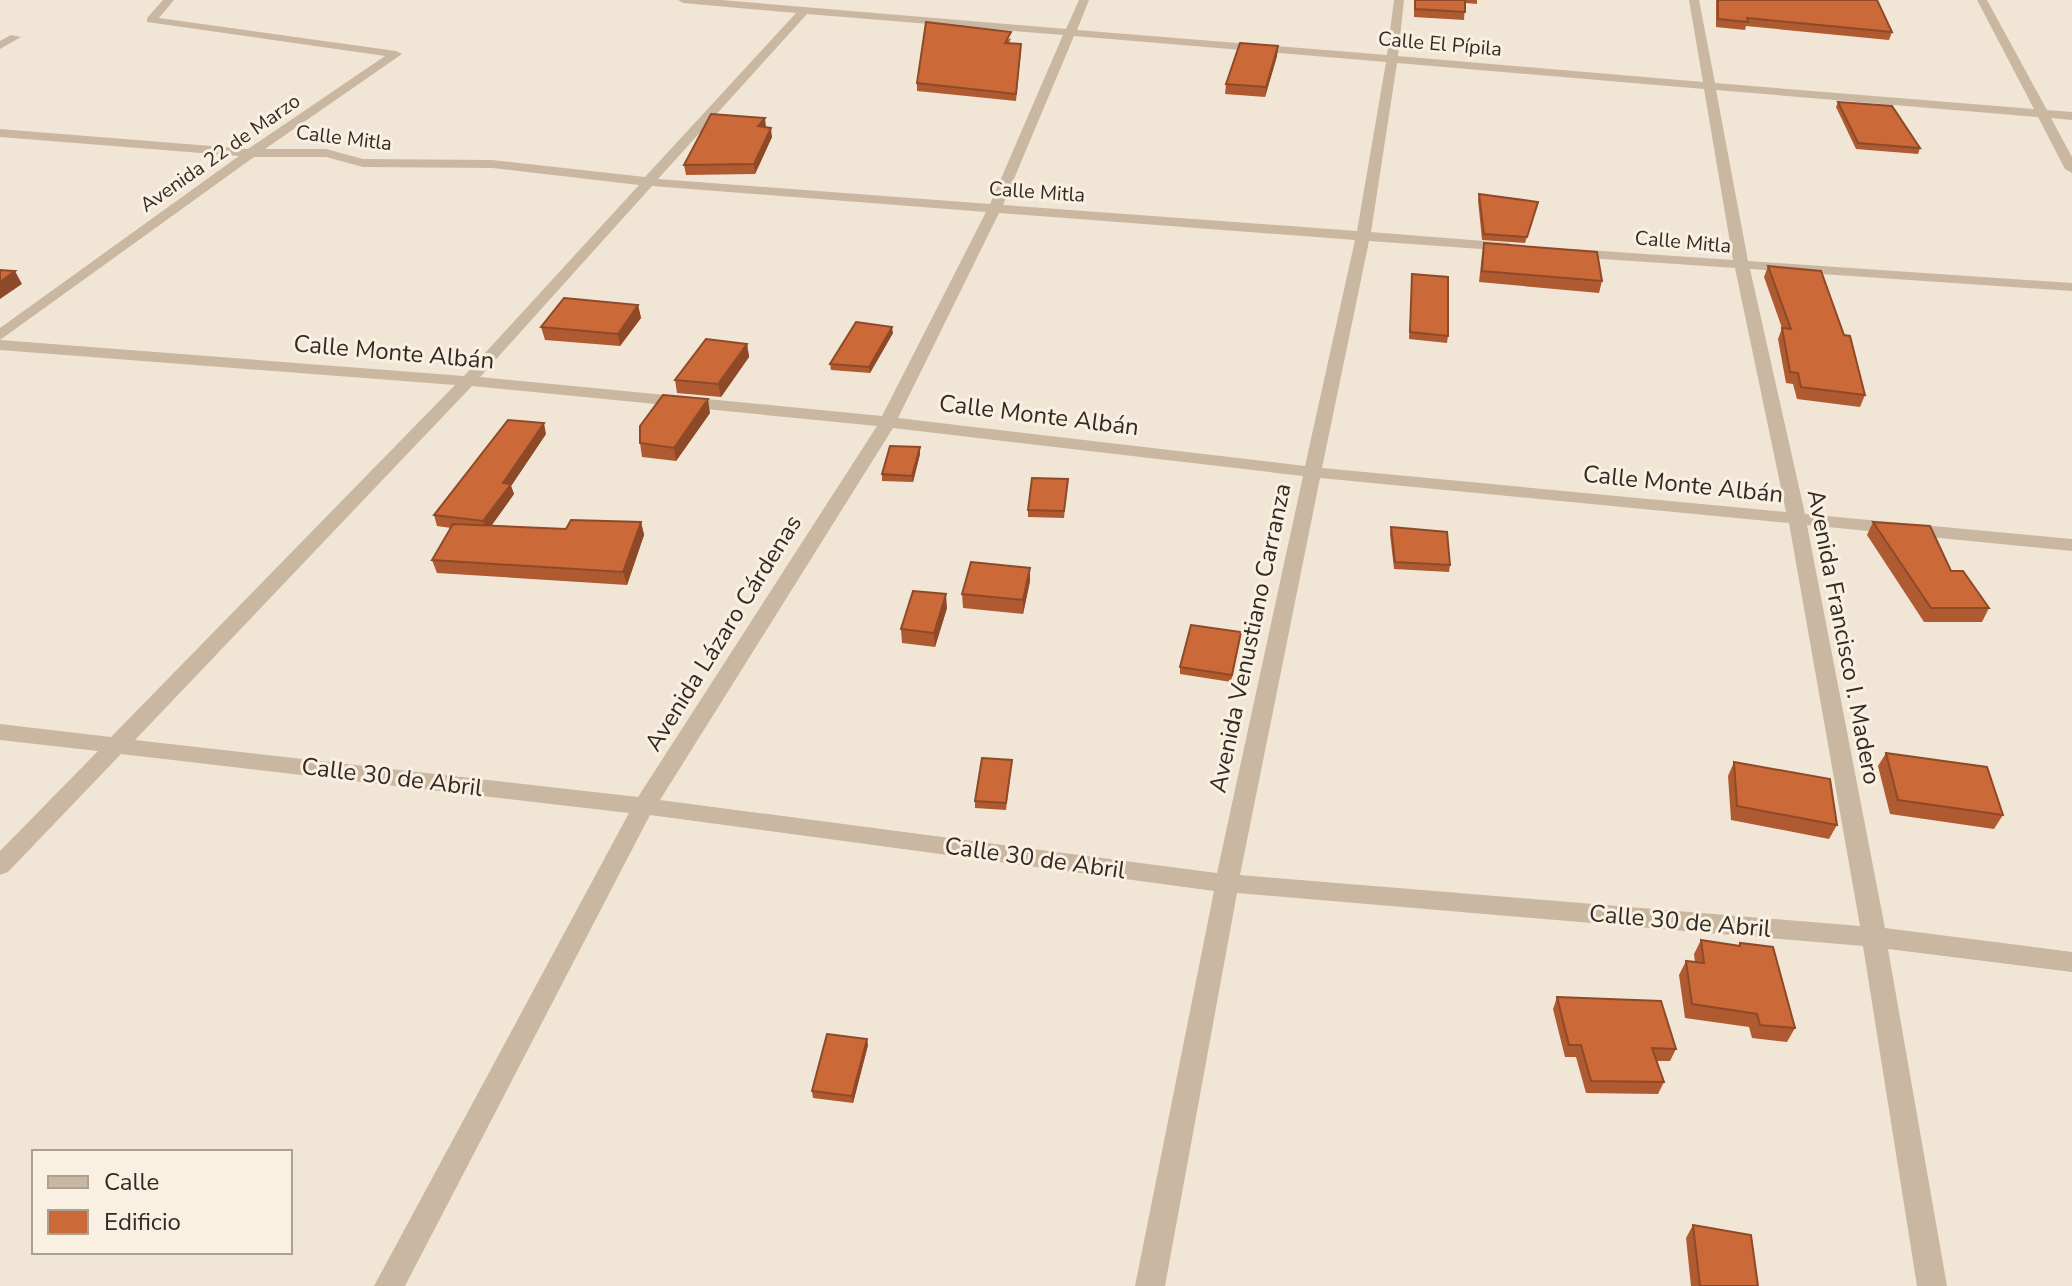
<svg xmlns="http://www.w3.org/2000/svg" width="2072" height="1286" viewBox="0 0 2072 1286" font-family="'Nunito Sans',sans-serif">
  <rect width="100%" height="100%" fill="#f1e6d5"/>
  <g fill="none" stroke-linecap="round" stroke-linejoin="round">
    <path fill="#c9b7a1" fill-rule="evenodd" d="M163 0H174L159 18 396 51 402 54 265 149H326L363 159 492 160 645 177 796 13 683 3 678 0H721L1066 29 1079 0H1089L1077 30 1387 55 1394 0H1404L1398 56 1703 82 1689 0H1699L1715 83 2034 109 1977 0H1987L2047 110 2072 112V120L2051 118 2072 157V173L2065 169 2038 117 1716 90 1748 261 2072 283V291L1750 269 1805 514 2072 539V551L1807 525 1885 928 2072 952V972L1888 949 1947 1286H1917L1863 946 1237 893 1165 1286H1135L1214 891 650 815 405 1286H374L629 813 121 754 8 872 0 875V851L98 751 0 740V724L111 737 455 385 0 350V340L464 376 639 185 492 168 363 167 326 157H254L0 340V328L239 156 0 137V129L248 149 385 56 147 22V18ZM807 14 1063 35 990 204 658 179ZM1074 36 1386 62 1357 231 1003 205ZM1397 63 1704 89 1733 260 1573 249 1566 253 1573 257 1735 268 1786 512 1322 468 1369 241 1509 251 1516 247 1509 243 1371 232ZM652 186 986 212 882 416 480 377ZM999 213 1355 240 1305 466 898 418ZM472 386 877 426 638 797 135 740ZM893 428 1303 476 1217 873 660 800ZM1320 478 1789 523 1860 926 1240 875Z
      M11 35 21 37 0 49V41Z"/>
  </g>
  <path fill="#af5a31" d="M1414 0H1477V4L1465 3 1464 20 1414 17Z
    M1716 0H1877L1892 32 1889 40 1746 26 1745 30 1716 27Z
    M1011 38 1009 43 1021 50 1016 101 917 91V83Z
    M1278 46 1277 56 1265 97 1225 94 1226 84Z
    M1838 102 1920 148 1918 154 1856 149 1836 107Z
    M766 127 772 137 755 174 686 175 684 165Z
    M1479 194 1538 202 1525 243 1482 240 1478 200Z
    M1484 243 1602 281 1599 293 1479 282 1482 254Z
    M1768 266 1865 395 1860 407 1797 399 1793 384 1786 383 1778 339 1782 328 1764 277Z
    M1412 274 1448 336 1447 343 1409 339Z
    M638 305 641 318 620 346 545 340 541 327Z
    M893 333 870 373 831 370 830 364Z
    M747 344 749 357 721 397 677 393 675 380Z
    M710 413 676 461 642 457 640 443Z
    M546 434 511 486 514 494 491 526 566 529 641 522 644 535 627 585 437 573 432 560 451 528 437 526 434 515Z
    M920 454 913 482 882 481V474Z
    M1068 479 1064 518 1028 517V510Z
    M1873 522 1951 571 1989 608 1982 622H1924L1867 535Z
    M1391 527 1450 565 1449 572 1394 569 1390 534Z
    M1030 581 1023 614 963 608 962 594Z
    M947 608 935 647 902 643 901 629Z
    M1240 639 1231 682 1180 674V667Z
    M1886 753 2003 815 1994 829 1890 814 1878 766Z
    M1012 760 1006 810 975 808V801Z
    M1734 762 1837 825 1829 839 1731 820 1728 776Z
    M1701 940 1738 946 1740 943 1795 1028 1787 1042 1752 1038 1749 1027 1685 1018 1679 975 1686 961 1695 962 1694 954Z
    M1557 997 1676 1049 1670 1061H1656L1664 1082 1658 1094 1586 1093 1576 1057H1565L1553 1009Z
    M868 1045 853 1103 813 1098 812 1091Z
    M1693 1225 1758 1286H1691L1686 1238Z"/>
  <path fill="#8e4a28" d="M1278 46 1277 56 1265 97 1266 87Z
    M765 118 766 127 758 126Z
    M771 128 772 137 755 174 754 164Z
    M15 271 22 284 0 299V282Z
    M638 305 641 318 620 346 618 334Z
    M892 327 893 333 870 373 869 367Z
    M747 344 749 357 721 397 718 384Z
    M708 399 710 413 676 461 674 448Z
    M544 423 546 434 511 486 514 494 487 532 483 521 503 483Z
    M920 447V454L913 482 912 476Z
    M641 522 644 535 627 585 623 572Z
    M1030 568V581L1023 614V600Z
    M946 594 947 608 935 647 934 633Z
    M867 1039 868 1045 853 1103 852 1096Z"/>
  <path fill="#cb6939" stroke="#8e4a28" stroke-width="2" d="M1415 0H1465V12L1415 9Z
    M1718 0H1877L1892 32 1747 18 1748 22 1718 19Z
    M926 22 1011 32 1005 43 1021 44 1016 94 917 83Z
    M1240 43 1278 46 1266 87 1226 84Z
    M1838 102 1892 106 1920 148 1858 143Z
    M711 114 765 118 758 126 771 128 754 164 684 165Z
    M1479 194 1538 202 1527 237 1484 234Z
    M1484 243 1597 252 1602 281 1482 271Z
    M1768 266 1821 271 1844 335 1850 336 1865 395 1801 387 1798 373 1790 372 1782 328 1791 329Z
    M0 270 15 271 0 282Z
    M1412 274 1448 277V336L1410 332Z
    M564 298 638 305 618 334 541 327Z
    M856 322 892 327 869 367 830 364Z
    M706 339 747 344 718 384 675 380Z
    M663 395 708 399 674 448 640 443V426Z
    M508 420 544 423 503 483 511 484 483 521 434 515Z
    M890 446 920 447 912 476 882 474Z
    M1032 478 1068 479 1064 511 1028 510Z
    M571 520 641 522 623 572 432 560 453 524 566 529Z
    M1873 522 1930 526 1951 571H1963L1989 608H1931Z
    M1391 527 1447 532 1450 565 1395 562Z
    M971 562 1030 568 1023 600 962 594Z
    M913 591 946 594 934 633 901 629Z
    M1191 625 1241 632 1232 675 1180 667Z
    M1886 753 1987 767 2003 815 1898 800Z
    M982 758 1012 760 1006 803 975 801Z
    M1734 762 1830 779 1837 825 1737 806Z
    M1701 940 1740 946V943L1773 947 1795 1028 1760 1025 1757 1014 1692 1004 1686 961 1704 963Z
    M1557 997 1661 1001 1676 1049 1652 1048 1664 1082 1591 1081 1581 1045H1569Z
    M827 1034 867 1039 852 1096 812 1091Z
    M1693 1225 1751 1235 1758 1286H1700Z"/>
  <g text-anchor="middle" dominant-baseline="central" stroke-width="6" stroke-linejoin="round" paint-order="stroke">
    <g font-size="20" fill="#332a24" stroke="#f9f0e1">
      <text transform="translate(1440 44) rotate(5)">Calle El Pípila</text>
      <text transform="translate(344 138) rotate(7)">Calle Mitla</text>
      <text transform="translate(220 153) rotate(-35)">Avenida 22 de Marzo</text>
      <text transform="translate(1037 192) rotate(4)">Calle Mitla</text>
      <text transform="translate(1683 242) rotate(5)">Calle Mitla</text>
    </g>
    <g font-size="24" fill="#332a24" stroke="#f9f0e1">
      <text transform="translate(394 352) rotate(5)">Calle Monte Albán</text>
      <text transform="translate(1039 415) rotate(7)">Calle Monte Albán</text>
      <text transform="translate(1683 484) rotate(6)">Calle Monte Albán</text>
      <text transform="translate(723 633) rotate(-58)">Avenida Lázaro Cárdenas</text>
      <text transform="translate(1844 637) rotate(79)">Avenida Francisco I. Madero</text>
      <text transform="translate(1250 638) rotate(-78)">Avenida Venustiano Carranza</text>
      <text transform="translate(392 777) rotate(7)">Calle 30 de Abril</text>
      <text transform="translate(1035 858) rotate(8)">Calle 30 de Abril</text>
      <text transform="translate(1680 921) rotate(5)">Calle 30 de Abril</text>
    </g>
  </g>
  <rect x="32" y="1150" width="260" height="104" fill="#f9f0e1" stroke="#aaa195" stroke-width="2"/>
  <rect x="48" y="1176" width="40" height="12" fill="#c9b7a1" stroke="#aaa195" stroke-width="2"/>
  <text x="104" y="1190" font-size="24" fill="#332a24">Calle</text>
  <rect x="48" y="1210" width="40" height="24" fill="#cb6939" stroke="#aaa195" stroke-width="2"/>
  <text x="104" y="1230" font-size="24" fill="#332a24">Edificio</text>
</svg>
